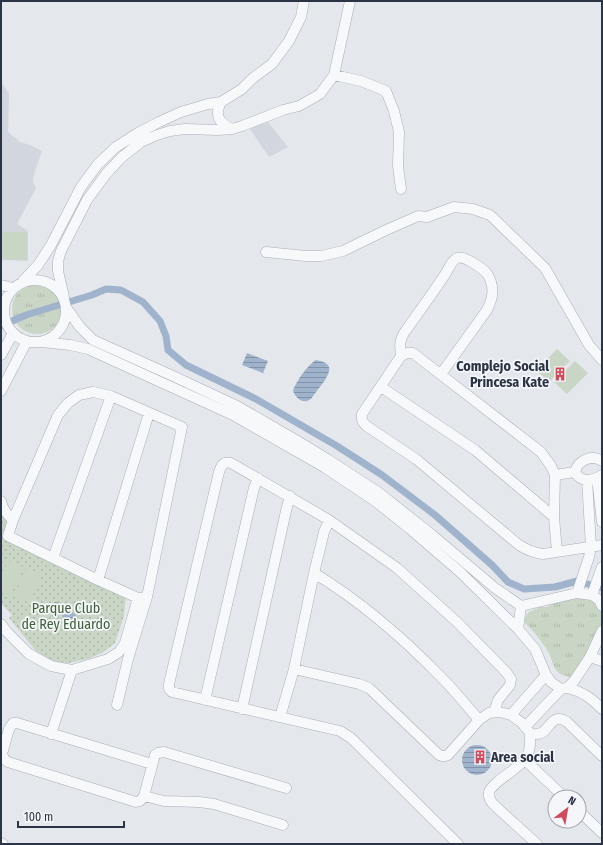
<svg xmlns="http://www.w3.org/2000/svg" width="603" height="845" viewBox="0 0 603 845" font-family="'Fira Sans Condensed',sans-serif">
  <defs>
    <pattern id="grass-tufts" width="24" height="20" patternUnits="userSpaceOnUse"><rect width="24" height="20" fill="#c9d6c5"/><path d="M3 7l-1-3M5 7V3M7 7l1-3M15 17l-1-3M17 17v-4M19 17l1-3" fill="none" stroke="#adb8ab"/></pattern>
    <pattern id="park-dots" width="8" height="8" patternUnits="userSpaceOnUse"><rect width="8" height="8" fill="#c9d6c5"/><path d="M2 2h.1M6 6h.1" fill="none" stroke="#adb8ab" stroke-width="1.8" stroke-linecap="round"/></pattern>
    <pattern id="water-rules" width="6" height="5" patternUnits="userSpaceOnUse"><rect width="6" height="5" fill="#9fb4cc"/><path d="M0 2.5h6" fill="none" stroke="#8293a7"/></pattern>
  </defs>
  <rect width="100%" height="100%" fill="#e4e7ec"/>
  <path fill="#d2d6de" d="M1 82 9 93 8 132 20 142 30 145 42 151 33 177V182L36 188 17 224 28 231V261L1 260Z
    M268 122 288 147 269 157 250 129Z"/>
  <path fill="url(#grass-tufts)" d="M12 309a25 25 0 1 1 50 0a25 25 0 1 1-50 0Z
    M582 597 594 601 601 611 602 616 601 626 582 664 571 677C567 676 562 676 559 673 553 668 552 659 549 653 542 642 534 631 525 623V617L529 612 540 607H547L557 602Z"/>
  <path fill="url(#park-dots)" d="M1 514 9 518 3 534 126 594 124 616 115 643 102 653 87 659 69 663 50 661 39 655 9 618 12 615 1 603Z"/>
  <path fill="#c9d6c5" d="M1 232H27V260L1 259Z
    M557 349 570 361 549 382 536 370Z
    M575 361 588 373 567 394 554 382Z
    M8 561 24 567 11 595 1 591V578Z
    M26 569 42 575 30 603 14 596Z"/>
  <path fill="url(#water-rules)" d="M247 353 268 361 263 373 242 365Z
    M316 360C334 363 331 371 323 383 319 388 315 393 311 399L307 401C299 402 296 397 293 391 296 381 308 365 316 360Z
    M55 602 61 603 56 610 59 617H53C49 612 48 606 55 602Z
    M64 605 78 617 72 624 63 618 60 610Z
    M462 760a15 15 0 1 1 30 0a15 15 0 1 1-30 0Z"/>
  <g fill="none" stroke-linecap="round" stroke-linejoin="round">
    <path stroke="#9fb4cc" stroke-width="7" d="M1 326 26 315 92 295 106 289 121 290 143 302 160 321 166 336 168 350 186 365 256 399 337 446 382 475 435 515 492 565 508 582 524 589 555 587 577 581 602 588"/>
    <g stroke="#a9aeb7" stroke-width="11">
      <path id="minor" d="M334 75 361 81 386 91 394 111 399 132 398 166 401 189
        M221 102C214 116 219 123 232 129
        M266 252 306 256H321L343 251 384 231 418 216 427 217 454 207 473 209 490 215 545 268 589 345 602 360
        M4 311a31 31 0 1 1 62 0a31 31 0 1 1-62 0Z
        M23 281 38 265 51 245 81 187 98 164 116 147 138 133 159 122 181 112 208 104 221 102 242 89 253 78 272 64 289 41 301 17 304 1
        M1 285 13 288
        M64 297 58 271V261L61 251 87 200 106 174 122 157 141 142 157 135 170 131 185 129 218 130 232 129 242 126 283 110 299 106 320 94 334 75 350 1
        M67 309 80 327 93 340 173 376 237 406 296 440 327 459 378 492 431 534 495 588 521 606 577 593 592 595 599 600 602 606
        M42 342 70 345 88 349 233 415 324 467 375 501 409 528 460 572 518 629 535 649 546 675 551 682 561 689 567 688 574 681 590 657 602 631
        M1 355 13 333
        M401 356C400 346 399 342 404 333 418 313 433 293 446 273 449 268 452 260 457 258 464 255 484 269 488 275 495 288 493 298 487 310L441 374
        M381 387 475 450 554 517
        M1 391 27 341
        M602 461C592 454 578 460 575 472 581 483 593 481 602 475
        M555 475 551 466 541 452 418 357 413 353H407L401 356 362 414C361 421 363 423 368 427L416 459 519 545C527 550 534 553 543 554L602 545
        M597 478 602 522
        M1 501C3 510 7 514 13 520
        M557 552 554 517 555 475 575 472
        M53 558 111 396
        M314 573C360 601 403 638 441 677 454 690 467 706 479 720
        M98 580 149 413
        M577 593 589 557 591 546 587 480
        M592 595 602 567
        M1 624 6 631 29 654 51 666 72 670 108 659 119 652 125 643 138 598
        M518 629 521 606
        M590 657 602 661
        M294 669 359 684 369 688 437 753C440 756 444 757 448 755L479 720 489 713 499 712 511 715 522 723 530 733C530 742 531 750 526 758 519 769 493 781 489 792 488 797 490 800 493 804L537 844
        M567 688C583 692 590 697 602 709
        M205 700 254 488 258 478
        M117 705 128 659 147 597 182 427 111 396 93 392 79 395 68 403 58 415 13 520 8 536 98 580 138 598 147 597
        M242 709 286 511 290 496
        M511 715 546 675
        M280 717 294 669 314 573 324 532 329 520
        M525 727 561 689
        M530 733C531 733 536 735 537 734 550 734 550 711 567 722L602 756
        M51 734 72 670
        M525 760 564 797
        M152 764 17 723H13L9 729 2 754C3 758 4 760 8 762L136 802 140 801 144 796 155 755 158 753 164 752 286 788
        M144 796 164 801 199 802 214 804 283 825
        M579 811 602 833
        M1 843 3 844
        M458 844 351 738 340 731 172 692 169 689V684L219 472C221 466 223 461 231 463L329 520 397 568 457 622 506 672 511 679 510 685 498 700 494 712"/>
    </g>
    <use href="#minor" stroke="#f7f8fa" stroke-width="10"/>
  </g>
  <defs>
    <g id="building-bare" transform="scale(1.08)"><path d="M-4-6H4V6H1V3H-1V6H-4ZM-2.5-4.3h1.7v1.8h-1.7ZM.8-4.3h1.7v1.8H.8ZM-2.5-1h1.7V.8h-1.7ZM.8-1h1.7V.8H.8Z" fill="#d1495b" stroke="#f4f6f9" stroke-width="2.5" paint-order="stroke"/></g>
  </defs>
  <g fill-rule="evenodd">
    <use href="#building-bare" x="560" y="374"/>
    <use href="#building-bare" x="480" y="757"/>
  </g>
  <g text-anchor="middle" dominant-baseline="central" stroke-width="3.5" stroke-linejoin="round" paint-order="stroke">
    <g font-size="14" font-weight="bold" fill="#2b3445" stroke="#f4f6f9" text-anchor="end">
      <text x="549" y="366">Complejo Social<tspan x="549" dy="16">Princesa Kate</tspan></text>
      <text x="491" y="757" text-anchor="start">Area social</text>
    </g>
    <g font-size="14" fill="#3f6138" stroke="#f4f6f9">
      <text x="66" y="608">Parque Club<tspan x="66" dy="16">de Rey Eduardo</tspan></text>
    </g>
  </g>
  <rect width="603" height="845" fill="none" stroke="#2b3445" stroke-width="4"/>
  <g transform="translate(567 809) rotate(31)"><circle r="19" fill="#f4f6f9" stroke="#a4a8b1"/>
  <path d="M0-3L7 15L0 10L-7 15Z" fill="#d1495b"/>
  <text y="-6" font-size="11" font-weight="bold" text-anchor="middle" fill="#2b3445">N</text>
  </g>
  <path d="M18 821v6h106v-6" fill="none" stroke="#2b3445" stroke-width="2"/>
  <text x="24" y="821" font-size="12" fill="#2b3445" stroke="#f4f6f9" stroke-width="3" paint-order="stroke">100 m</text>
</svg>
